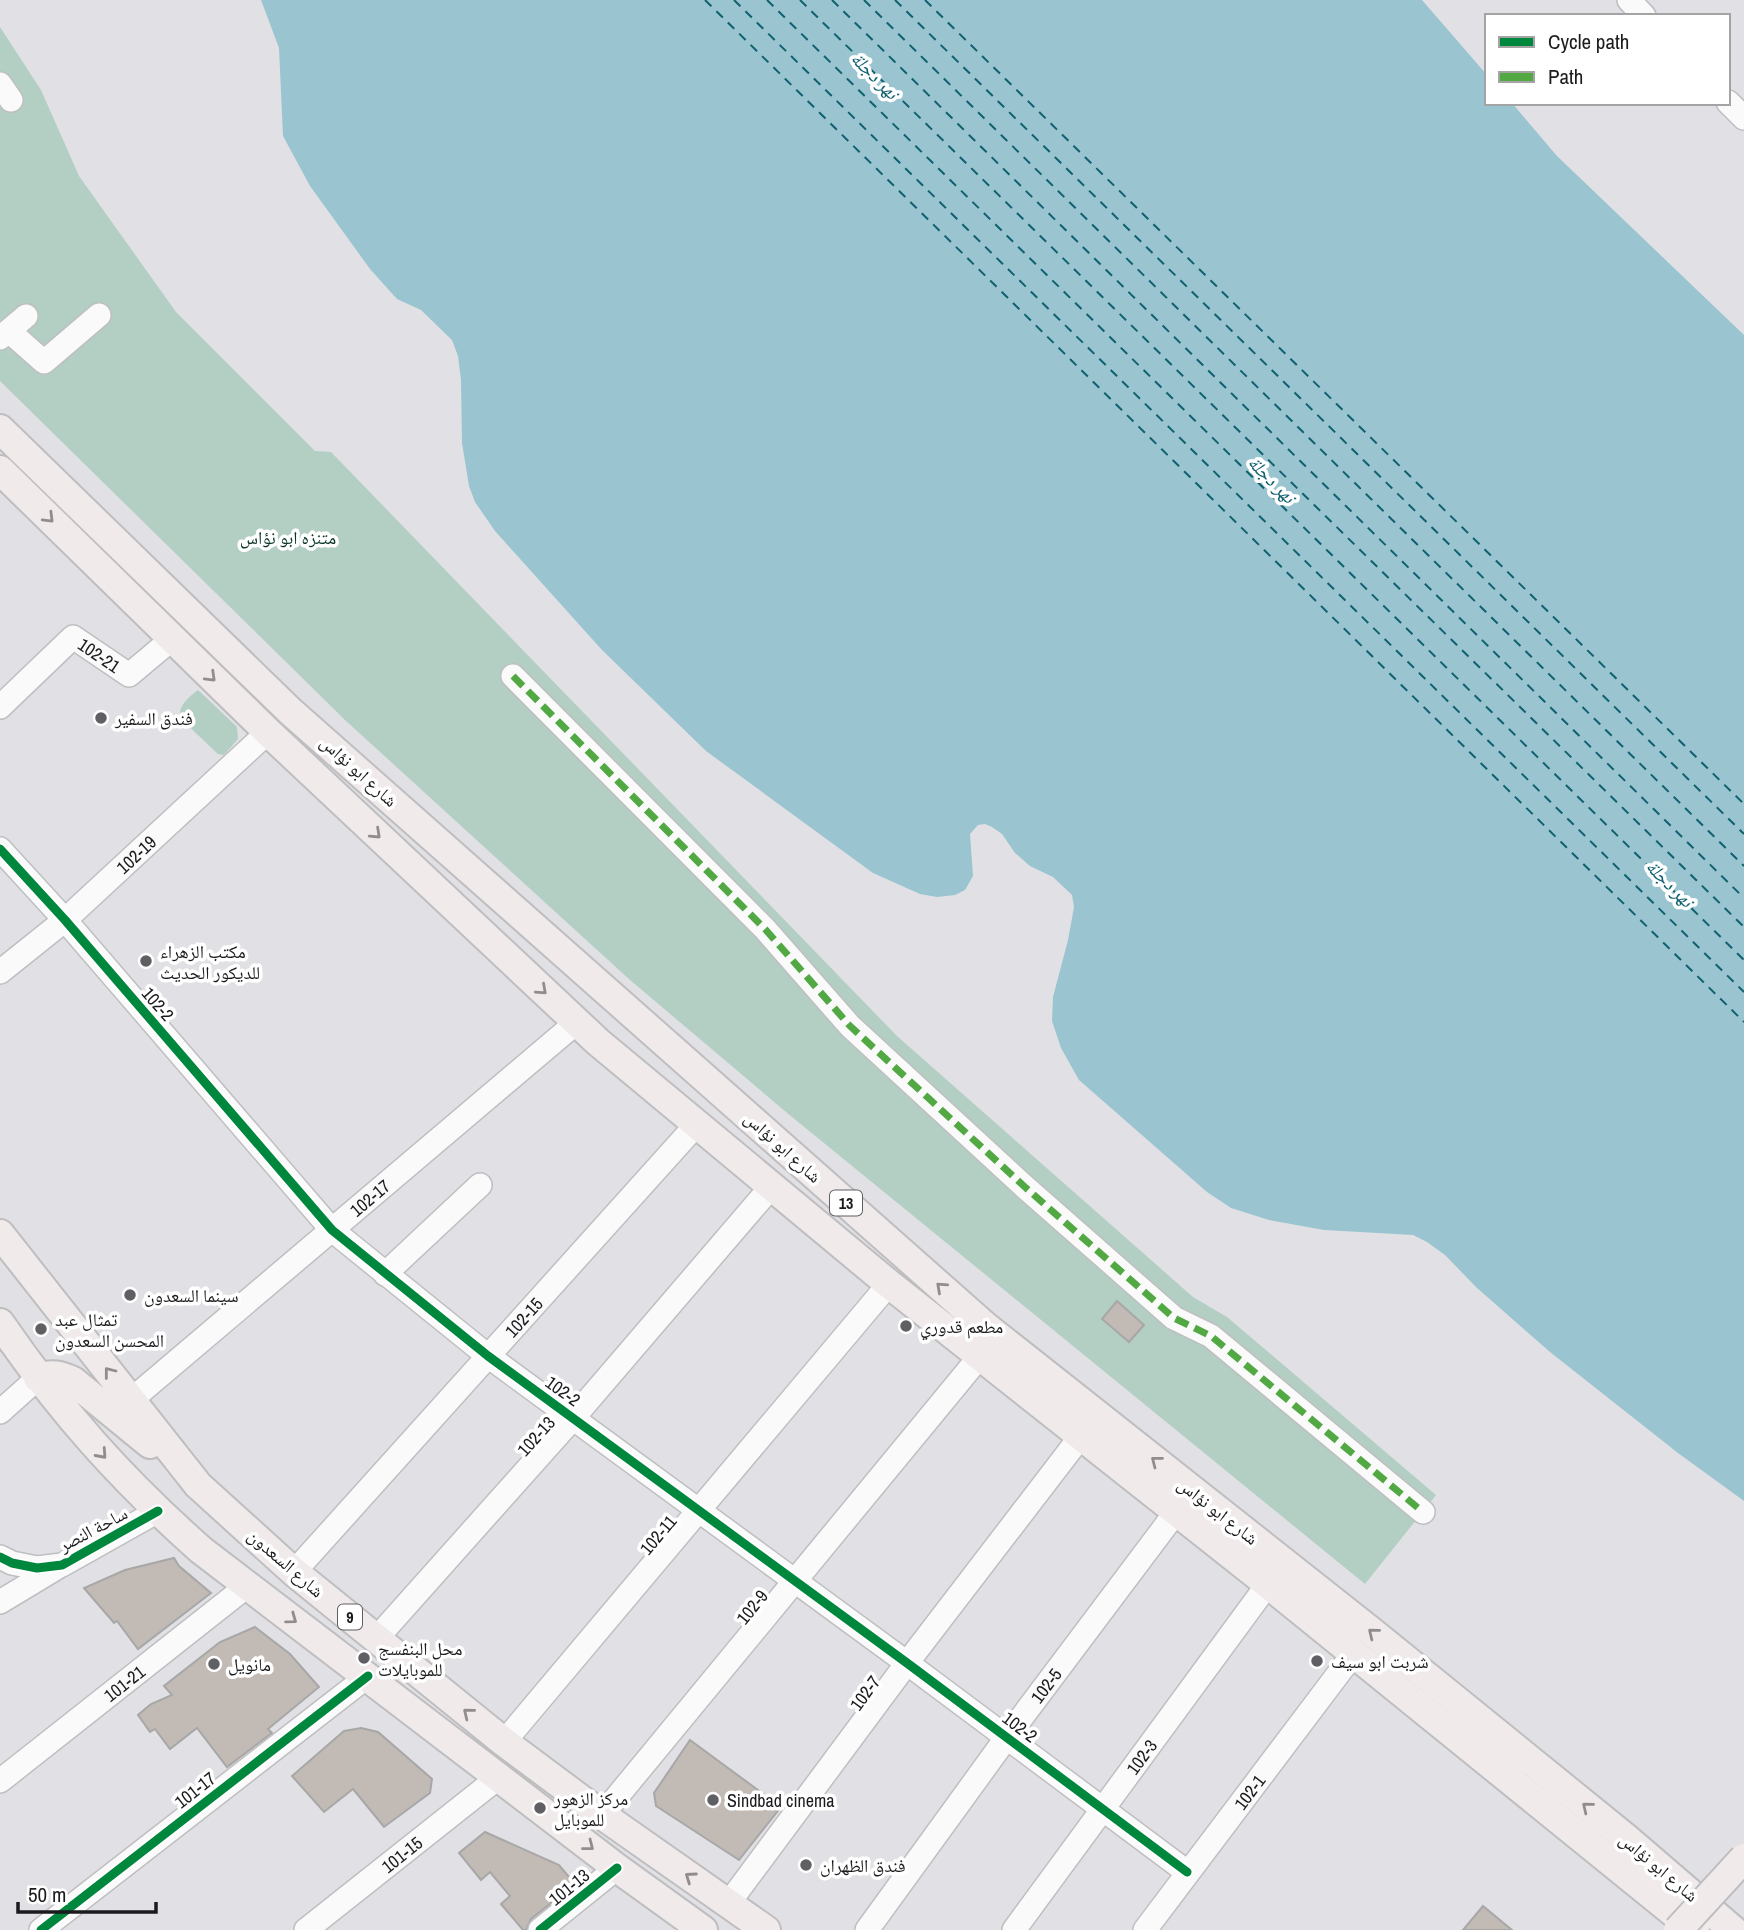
<svg xmlns="http://www.w3.org/2000/svg" width="1744" height="1930" viewBox="0 0 1744 1930" font-family="'Archivo Narrow','Noto Naskh Arabic',sans-serif">
  <rect width="100%" height="100%" fill="#e1e1e5"/>
  <path fill="#b3cec3" d="M0 27 41 90 79 176 176 312 315 451 331 452 897 1036 1193 1297 1227 1317 1436 1495 1365 1584 792 1117 630 980 345 720 0 381Z
    M198 690 237 727 238 739 224 755 218 754 181 719C176 707 189 697 198 690Z"/>
  <path fill="#9ac4cf" d="M261 0H1422L1487 75V103H1512L1557 156 1744 335V1501L1678 1453 1550 1352 1477 1288 1445 1255 1427 1242 1413 1235 1324 1230 1269 1220 1231 1208 1207 1192 1079 1080 1061 1048 1052 1021 1053 997 1068 940 1074 907 1072 895 1053 877 1030 866 1015 853 1002 834 992 827 985 824 978 825 970 834 973 876 965 890 955 895 937 897 920 894 873 873 706 751 602 650 495 531 475 502 469 486 462 443 461 380 458 356 452 340 421 310 397 299 370 269 310 186 283 136 279 48Z"/>
  <g fill="none" stroke-linecap="round" stroke-linejoin="round">
    <path stroke="#0f6170" stroke-width="2" stroke-dasharray="9 7" stroke-linecap="butt" d="M705 0 1744 1022
      M734 0 1744 992
      M767 0 1744 960
      M800 0 1744 927
      M832 0 1744 898
      M864 0 1744 866
      M895 0 1744 834
      M925 0 1744 804"/>
  </g>
  <path fill="#c1bab5" stroke="#a8a7a8" stroke-width="2" d="M1117 1301 1144 1325 1129 1342 1102 1319Z
    M174 1558 179 1566 211 1593 138 1649 117 1621 114 1623 84 1588 125 1570Z
    M255 1627 290 1654 319 1687 268 1729 272 1733 227 1767 197 1728 170 1749 155 1729 150 1732 138 1715 151 1704 172 1695 164 1686 220 1642Z
    M361 1728 378 1732 432 1779 430 1793 384 1827 353 1789 324 1812 292 1776 344 1731Z
    M690 1740 781 1807 739 1860 656 1806 654 1793Z
    M485 1832 559 1865 575 1884 531 1919 526 1930H523L501 1904 510 1896 490 1872 481 1880 459 1853Z
    M1483 1906 1512 1930H1463Z"/>
  <g fill="none" stroke-linecap="round" stroke-linejoin="round">
    <g stroke="#bfbfc2" stroke-width="26">
      <g id="minor">
        <path d="M1629 0 1644 16"/>
        <path d="M0 84 11 100"/>
        <path d="M1728 102 1744 118"/>
        <path d="M9 331 44 362 99 315"/>
        <path d="M0 338 26 316"/>
        <path d="M513 676 765 929 850 1026 1026 1188 1174 1318 1211 1336 1423 1512"/>
        <path id="s1" d="M0 707 73 637 129 675 172 639"/>
        <path d="M0 849 65 920 332 1230 488 1356 907 1663 1187 1872"/>
        <path id="s2" d="M0 972 65 920 268 732"/>
        <path d="M385 1274 480 1185"/>
        <path id="s3" d="M131 1400 577 1022"/>
        <path d="M0 1412 38 1378"/>
        <path d="M0 1557 12 1563 37 1568 62 1565 158 1511"/>
        <path id="s4" d="M294 1572 697 1124"/>
        <path d="M0 1602 58 1567"/>
        <path d="M376 1639 573 1418 771 1187"/>
        <path d="M504 1742 889 1284"/>
        <path id="s5" d="M0 1781 247 1586"/>
        <path d="M602 1815 981 1355"/>
        <path d="M728 1904 907 1663 1081 1436"/>
        <path d="M41 1930 368 1676"/>
        <path id="s6" d="M306 1930 499 1777"/>
        <path d="M540 1930 617 1868"/>
        <path id="s7" d="M867 1930 1007 1737 1176 1512"/>
        <path id="s8" d="M1014 1930 1268 1584"/>
        <path id="s9" d="M1145 1930 1354 1653"/>
      </g>
    </g>
    <g stroke="#bebec0" stroke-width="32">
      <path id="major" d="M0 429 290 711 985 1326 1372 1632 1626 1838 1733 1930
        M0 470 268 732 598 1042 889 1284 1268 1584 1695 1930
        M0 1234 198 1485 294 1572 504 1742 602 1815 766 1930
        M0 1323C61 1412 121 1479 201 1550L617 1868 703 1930
        M38 1378C52 1373 60 1375 73 1381L150 1444"/>
    </g>
    <use href="#minor" stroke="#fafafb" stroke-width="23"/>
    <use href="#major" stroke="#f1eaeb" stroke-width="28"/>
    <g stroke="#bebec0" stroke-width="32" stroke-linecap="butt">
      <path id="major-bridge" d="M1678 1930 1744 1858"/>
    </g>
    <use href="#major-bridge" stroke="#f1eaeb" stroke-width="28"/>
    <path stroke="#52a943" stroke-width="7" stroke-dasharray="14 7" stroke-linecap="butt" d="M513 676 765 929 850 1026 1026 1188 1174 1318 1211 1336 1423 1512"/>
    <g stroke="#fff" stroke-width="13">
      <path id="cycleway" d="M0 849 65 920 332 1230 488 1356 907 1663 1187 1872
        M0 1557 12 1563 37 1568 62 1565 158 1511
        M41 1930 368 1676
        M540 1930 617 1868"/>
    </g>
    <use href="#cycleway" stroke="#00873e" stroke-width="9"/>
  </g>
  <defs><path id="oneway-chevron" d="M-2-3.5L2.5 0L-2 3.5" fill="none" stroke-width="1.6" stroke-linecap="round" stroke-linejoin="round" transform="scale(1.75)"/></defs>
  <g stroke="#918d8f">
    <use href="#oneway-chevron" transform="translate(49 518) rotate(45)"/>
    <use href="#oneway-chevron" transform="translate(211 677) rotate(44)"/>
    <use href="#oneway-chevron" transform="translate(376 834) rotate(43)"/>
    <use href="#oneway-chevron" transform="translate(542 990) rotate(42)"/>
    <use href="#oneway-chevron" transform="translate(941 1287) rotate(-138)"/>
    <use href="#oneway-chevron" transform="translate(109 1372) rotate(-128)"/>
    <use href="#oneway-chevron" transform="translate(102 1454) rotate(48)"/>
    <use href="#oneway-chevron" transform="translate(1156 1461) rotate(-142)"/>
    <use href="#oneway-chevron" transform="translate(292 1619) rotate(36)"/>
    <use href="#oneway-chevron" transform="translate(1373 1633) rotate(-141)"/>
    <use href="#oneway-chevron" transform="translate(468 1713) rotate(-141)"/>
    <use href="#oneway-chevron" transform="translate(1587 1807) rotate(-141)"/>
    <use href="#oneway-chevron" transform="translate(589 1846) rotate(38)"/>
    <use href="#oneway-chevron" transform="translate(690 1877) rotate(-145)"/>
  </g>
  <g fill="#606064" stroke="#fff" stroke-width="2.5">
    <circle cx="101" cy="718" r="7"/>
    <circle cx="146" cy="961" r="7"/>
    <circle cx="130" cy="1295" r="7"/>
    <circle cx="906" cy="1326" r="7"/>
    <circle cx="41" cy="1329" r="7"/>
    <circle cx="364" cy="1658" r="7"/>
    <circle cx="1317" cy="1661" r="7"/>
    <circle cx="214" cy="1664" r="7"/>
    <circle cx="713" cy="1800" r="7"/>
    <circle cx="540" cy="1808" r="7"/>
    <circle cx="806" cy="1865" r="7"/>
  </g>
  <g text-anchor="middle" dominant-baseline="central" stroke-width="7" stroke-linejoin="round" paint-order="stroke">
    <g fill="#fff" stroke="#5f5f62" stroke-width="2">
      <rect x="830" y="1190.5" width="32" height="25" rx="5"/>
      <rect x="338" y="1604.5" width="24" height="25" rx="5"/>
    </g>
    <g font-size="16" font-weight="bold" fill="#1b1b1e">
      <text x="846" y="1203">13</text>
      <text x="350" y="1617">9</text>
    </g>
    <g font-size="18" fill="#0b3726" stroke="#fff">
      <text x="288" y="537">متنزه ابو نؤاس</text>
    </g>
    <g font-size="18" fill="#1b1b1e" stroke="#fff">
      <text stroke="none"><textPath href="#s1" startOffset="133">102-21</textPath></text>
      <text transform="translate(359 771) rotate(42)">شارع ابو نؤاس</text>
      <text stroke="none"><textPath href="#s2" startOffset="180">102-19</textPath></text>
      <text transform="translate(158 1004) rotate(49)">102-2</text>
      <text transform="translate(783 1147) rotate(42)">شارع ابو نؤاس</text>
      <text stroke="none"><textPath href="#s3" startOffset="313">102-17</textPath></text>
      <text stroke="none"><textPath href="#s4" startOffset="343">102-15</textPath></text>
      <text transform="translate(563 1391) rotate(36)">102-2</text>
      <text transform="translate(536 1436) rotate(-48)">102-13</text>
      <text transform="translate(1218 1511) rotate(38)">شارع ابو نؤاس</text>
      <text transform="translate(93 1529) rotate(-28)">ساحة النصر</text>
      <text transform="translate(658 1535) rotate(-50)">102-11</text>
      <text transform="translate(286 1563) rotate(41)">شارع السعدون</text>
      <text transform="translate(752 1607) rotate(-51)">102-9</text>
      <text stroke="none"><textPath href="#s5" startOffset="158">101-21</textPath></text>
      <text stroke="none"><textPath href="#s7" startOffset="303">102-5</textPath></text>
      <text transform="translate(865 1693) rotate(-54)">102-7</text>
      <text transform="translate(1020 1727) rotate(37)">102-2</text>
      <text stroke="none"><textPath href="#s8" startOffset="215">102-3</textPath></text>
      <text transform="translate(195 1790) rotate(-38)">101-17</text>
      <text stroke="none"><textPath href="#s9" startOffset="173">102-1</textPath></text>
      <text stroke="none"><textPath href="#s6" startOffset="122">101-15</textPath></text>
      <text transform="translate(1659 1867) rotate(40)">شارع ابو نؤاس</text>
      <text transform="translate(569 1887) rotate(-39)">101-13</text>
    </g>
    <g font-size="18" fill="#1b1b1e" stroke="#fff" text-anchor="start">
      <text x="115" y="718">فندق السفير</text>
      <text x="160" y="951">مكتب الزهراء<tspan x="160" dy="21">للديكور الحديث</tspan></text>
      <text x="144" y="1295">سينما السعدون</text>
      <text x="55" y="1319">تمثال عبد<tspan x="55" dy="21">المحسن السعدون</tspan></text>
      <text x="920" y="1326">مطعم قدوري</text>
      <text x="378" y="1648">محل البنفسج<tspan x="378" dy="21">للموبايلات</tspan></text>
      <text x="1331" y="1661">شربت ابو سيف</text>
      <text x="228" y="1664">مانويل</text>
      <text x="554" y="1798">مركز الزهور<tspan x="554" dy="21">للموبايل</tspan></text>
      <text x="727" y="1800">Sindbad cinema</text>
      <text x="820" y="1865">فندق الظهران</text>
    </g>
    <g font-size="19" font-style="italic" fill="#0f6170" stroke="#fff">
      <text transform="translate(875 75) rotate(45)">نهر دجلة</text>
      <text transform="translate(1272 479) rotate(45)">نهر دجلة</text>
      <text transform="translate(1670 883) rotate(45)">نهر دجلة</text>
    </g>
  </g>
  <rect x="1485" y="14" width="245" height="91" fill="#ffffff" stroke="#a4a4a5" stroke-width="2"/>
  <rect x="1499" y="37" width="35" height="10" fill="#00873e" stroke="#a4a4a5" stroke-width="2"/>
  <text x="1548" y="49" font-size="21" fill="#1b1b1e">Cycle path</text>
  <rect x="1499" y="72" width="35" height="10" fill="#52a943" stroke="#a4a4a5" stroke-width="2"/>
  <text x="1548" y="84" font-size="21" fill="#1b1b1e">Path</text>
  <path d="M18 1902v10h138v-10" fill="none" stroke="#1b1b1e" stroke-width="3.5"/>
  <text x="28" y="1902" font-size="21" fill="#1b1b1e" stroke="#ffffff" stroke-width="5" paint-order="stroke">50 m</text>
</svg>
